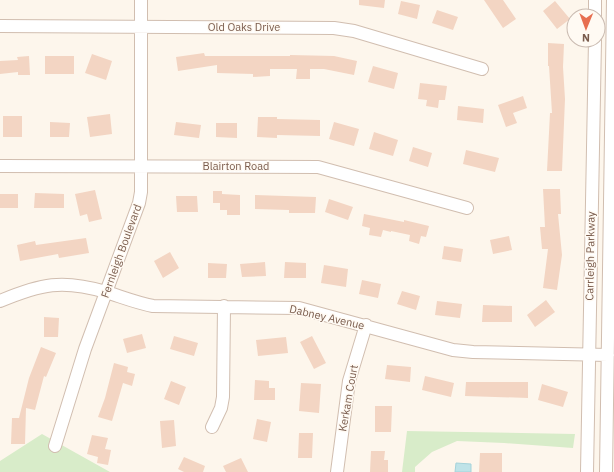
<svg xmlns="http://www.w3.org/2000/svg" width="614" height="472" viewBox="0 0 614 472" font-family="'IBM Plex Sans',sans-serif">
  <rect width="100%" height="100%" fill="#fdf6ec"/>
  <path fill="#d8ecc9" d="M407 431 575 434 573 448 504 443 457 441 432 452 415 467V472H402Z
    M42 434 110 472H0V461Z"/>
  <path fill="#bfe3e8" stroke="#a5d3da" d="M456 463 471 464V472H455Z"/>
  <path fill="#f3d5c3" d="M359 0H385L384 8 359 5Z
    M484 0H503L516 19 503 28Z
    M401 1 420 5 417 19 398 14Z
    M555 1 570 19 557 29 543 11Z
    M437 10 458 17 453 30 432 23Z
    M548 43 564 44 563 67 565 99 562 171H547L550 113H552L549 66H548Z
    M204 53 205 56H290V55L334 56 357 61 354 75 324 69H310V79H296L297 69H270V76L253 77V74L217 73V65L178 71 176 57Z
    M92 54 112 61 106 80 85 73Z
    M29 56 30 75H18V72L0 74V61L18 60 17 57Z
    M45 56H74V74H45Z
    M373 66 398 73 394 89 368 82Z
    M420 83 447 86 445 100H439L438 108 426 106 427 100 418 99Z
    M523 96 527 108 513 113 517 123 506 127 498 105Z
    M458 106 484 109 483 123 457 120Z
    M110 114 112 134 90 137 87 117Z
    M3 116H22V137H3Z
    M258 117H277V119L320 120V136L277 135V138L257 137Z
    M50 122 70 123 69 137H50Z
    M176 122 201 125 199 138 174 135Z
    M334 122 359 129 354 146 329 139Z
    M216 123H237V138L216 137Z
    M374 132 398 140 393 156 369 149Z
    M413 147 432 153 428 167 409 161Z
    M466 150 499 158 495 172 463 164Z
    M543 189H560L561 214H558L562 255 557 290 543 288 548 249H542L540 227H545Z
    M95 190 102 219 89 222 87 214 80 216 75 194Z
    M213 191H222V194L240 195V215H227V210H220V203H213Z
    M35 193 64 194V208H34Z
    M0 194H18V208H0Z
    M255 195 316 197 315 213H289V210L255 209Z
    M176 196H197L198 212H177Z
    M329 199 353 207 348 220 325 212Z
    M364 214 404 222V220L429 226 426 237 421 236 419 244 409 241 410 235 391 231V232L383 230 381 237 369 235 370 228 362 226Z
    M509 236 512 250 493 254 490 240Z
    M86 238 89 253 59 258 58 254 20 261 17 245 35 241 36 245Z
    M444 246 463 249 461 262 442 259Z
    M170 252 179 268 163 278 154 261Z
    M265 262 266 276 242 277 240 264Z
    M285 262 306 263V278H284Z
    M208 263 227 264 226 278H208Z
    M324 265 348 269 346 287 321 283Z
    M362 280 381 284 378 298 359 294Z
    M402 291 420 296 416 310 397 304Z
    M546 300 555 312 535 327 527 315Z
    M437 301 462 304 460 318 435 315Z
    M483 305 512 306V322H482Z
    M44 317 59 318 58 337H44Z
    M142 334 146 348 127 353 123 339Z
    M174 336 198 343 194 356 170 349Z
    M312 336 326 363 314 369 300 342Z
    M286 337 288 353 258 356 256 340Z
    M41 347 56 353 46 377 44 376 35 410 26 408 25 444H11L12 418H19L29 378Z
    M114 363 128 367 127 372 135 374 132 386 123 383 112 421 98 417 105 398Z
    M387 365 411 367 410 382 385 379Z
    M425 376 454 383 451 397 422 390Z
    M255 380 269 381V388H275V400H254Z
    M171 381 186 387 179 405 164 399Z
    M466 382H528V398L465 396Z
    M301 383 321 384 319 413 299 411Z
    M542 384 568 392 563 407 538 400Z
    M375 406H392L391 432H375Z
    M257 419 271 422 267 442 253 439Z
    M174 420 176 446 162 448 160 421Z
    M299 433H313L312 458H298Z
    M92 435 108 438 105 449 111 450 108 465 97 463 98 457 87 454Z
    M371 451H385L384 460H388V472H370Z
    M480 453H502V472H479Z
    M184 457 205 466 203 472H184L178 469Z
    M241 458 248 472H226L223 466Z"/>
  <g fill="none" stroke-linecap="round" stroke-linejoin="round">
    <g stroke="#d1beb0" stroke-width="14">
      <path id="minor" d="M595 0V16
        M0 26 334 28 354 31 482 69
        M0 166 318 167 467 208
        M0 301C41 284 62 279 106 292 122 297 137 303 153 306L299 308 453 350 473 352 608 355
        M212 427 221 408 223 397 224 306
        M55 446 85 349 139 203 141 192V0
        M337 472 349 381 366 325
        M587 472 595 40
        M606 472 613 0"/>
    </g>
    <use href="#minor" stroke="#fff" stroke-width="12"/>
  </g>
  <g text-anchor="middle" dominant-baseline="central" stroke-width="3" stroke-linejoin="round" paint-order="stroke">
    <g font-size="11" fill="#7a5c4d" stroke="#fffaf3">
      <text x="244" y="27">Old Oaks Drive</text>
      <text x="236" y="166">Blairton Road</text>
      <text transform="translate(121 251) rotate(-70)">Fernleigh Boulevard</text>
      <text transform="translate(590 256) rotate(-89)">Carrleigh Parkway</text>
      <text transform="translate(327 317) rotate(13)">Dabney Avenue</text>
      <text transform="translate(348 398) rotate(-80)">Kerkam Court</text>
    </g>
  </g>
  <g transform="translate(586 28) rotate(181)"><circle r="19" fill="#fffaf3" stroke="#cabbb1"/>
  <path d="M0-3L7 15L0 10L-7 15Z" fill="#e76f51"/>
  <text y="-6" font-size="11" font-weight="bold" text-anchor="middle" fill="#7a5c4d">N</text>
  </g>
</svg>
